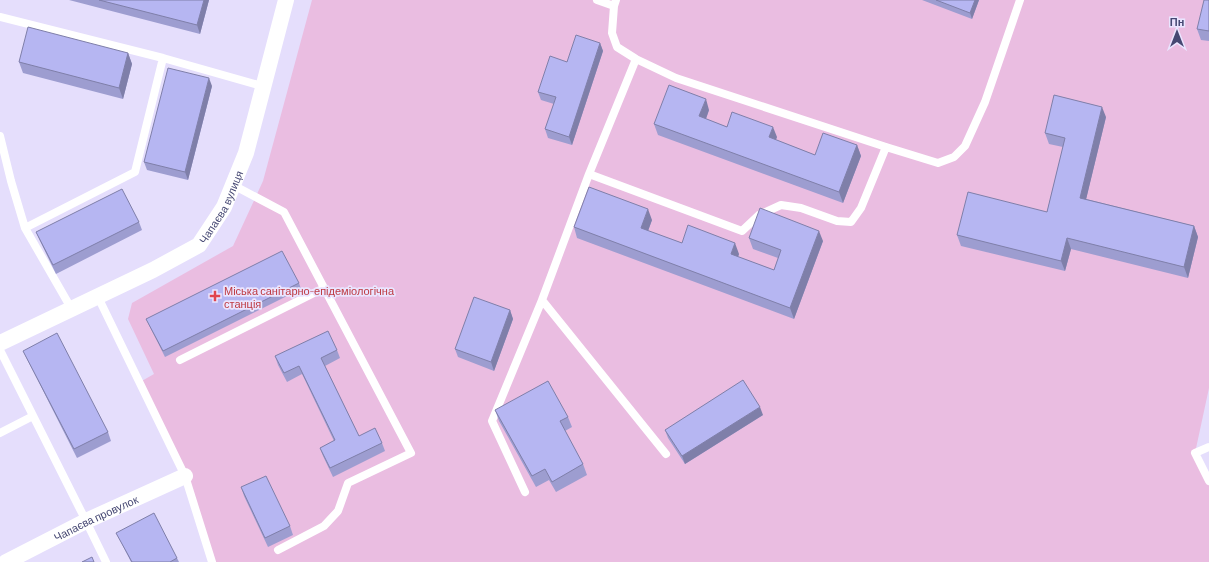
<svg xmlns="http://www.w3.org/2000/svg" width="1209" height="562" viewBox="0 0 1209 562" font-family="Barlow,sans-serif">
  <rect width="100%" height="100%" fill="#e5defc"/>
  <path fill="#eabde1" d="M312 0H1209V388L1195 453 1209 481V562H212L185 476 140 382 154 374 128 319 132 303 233 246 263 181Z"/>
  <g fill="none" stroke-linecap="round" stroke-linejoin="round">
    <path stroke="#fff" stroke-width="8" d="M597 0 614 6 616 0
      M614 6 612 33 617 47 636 59 676 78 886 147 938 163 954 157 965 146 985 102 1020 0
      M0 17 163 58 262 86
      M636 59 589 174 742 231 759 215 781 205 801 208 837 221 851 222 861 208 886 147
      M0 136 11 181 25 228 71 308
      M589 174 542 300 666 454
      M233 185 284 212 411 453 348 483 338 511 324 526 278 550
      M25 228 135 172 163 58
      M98 297 185 476 212 562
      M0 350 86 521 106 562
      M180 360 324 288
      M0 433 33 416
      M1209 447 1195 453 1209 481
      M525 492 492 421 542 300"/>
    <g stroke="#fff" stroke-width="16">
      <path id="s1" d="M0 343 153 270 199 245 224 207 246 153 286 0"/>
      <path id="s2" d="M6 562 86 521 185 476"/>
    </g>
  </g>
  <path fill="#9d9dd0" d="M69 0H209L200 34Z
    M922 0H979L972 19Z
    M1209 0V41L1201 40 1197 29Z
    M600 43 603 51 572 145 548 138 545 129 554 104 541 100 538 92Z
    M128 53 132 64 123 99 23 73 19 62Z
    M212 86 188 180 147 170 144 162Z
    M709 110 706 119 727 127 777 137 776 140 815 155 857 145 861 156 843 203 658 135 654 124Z
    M1106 117 1086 199 1194 226 1198 237 1188 278 1071 249 1065 271 961 246 957 235 1047 212 1063 147 1049 144 1045 133Z
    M652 220 648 231 682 243 739 254 738 257 774 270 778 258 753 249 749 238 823 241 794 319 577 238 574 227Z
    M139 222 142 230 56 274 40 241 36 232Z
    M299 283 301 289 165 357 146 319Z
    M510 310 513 319 494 371 458 357 455 349Z
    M337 350 340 358 325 366 359 436 382 443 385 451 333 477 323 456 320 448 334 441 302 374 287 382 278 365 275 356Z
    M23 351 108 432 111 441 77 458 27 359Z
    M495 410 568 417 572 427 565 431 583 464 587 475 556 492 549 480 536 487 499 421Z
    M763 415 685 464 668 438 665 430Z
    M241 487 290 526 293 535 268 547 244 496Z
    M116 533 177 558 179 562H131L119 538Z"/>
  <path fill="#7f7fa9" d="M204 0H209L200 34 197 25Z
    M975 0H979L972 19 970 13Z
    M600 43 603 51 572 145 569 137Z
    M128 53 132 64 123 99 119 88Z
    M209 78 212 86 188 180 185 172Z
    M706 99 709 110 703 127 699 116Z
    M1102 107 1106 117 1084 208 1080 198Z
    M773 127 777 137 772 148 769 137Z
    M857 145 861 156 843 203 839 192Z
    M648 209 652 220 645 239 641 228Z
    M1194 226 1198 237 1188 278 1184 267Z
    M819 231 823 241 794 319 790 308Z
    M1067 238 1071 249 1065 271 1061 261Z
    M735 243 739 254 735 265 731 254Z
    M510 310 513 319 494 371 491 362Z
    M760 407 763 415 685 464 682 456Z"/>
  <path fill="#b6b6f2" stroke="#7f7fa9" d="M99 0H204L197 25Z
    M936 0H975L970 13Z
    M1204 0H1209V31L1197 29Z
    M28 27 128 53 119 88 19 62Z
    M576 35 600 43 569 137 545 129 556 97 538 92 550 56 567 62Z
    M168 68 209 78 185 172 144 162Z
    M669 85 706 99 699 116 727 127 732 112 773 127 769 137 815 155 823 133 857 145 839 192 654 124Z
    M1054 95 1102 107 1080 198 1194 226 1184 267 1067 238 1061 261 957 235 968 192 1047 212 1065 138 1045 133Z
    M589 187 648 209 641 228 682 243 688 225 735 243 731 254 774 270 781 250 749 238 760 208 819 231 790 308 574 227Z
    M122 189 139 222 53 265 36 232Z
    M282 251 299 283 163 351 146 319Z
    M474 297 510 310 491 362 455 349Z
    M328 331 337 350 321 358 359 436 375 428 382 443 330 468 320 448 335 440 299 366 284 373 275 356Z
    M57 333 108 432 74 449 23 351Z
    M743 380 760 407 682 456 665 430Z
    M548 381 568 417 560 421 583 464 552 482 545 469 532 476 495 410Z
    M266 476 290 526 265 538 241 487Z
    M154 513 177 558 170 562H132L116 533Z
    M92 557 94 562H82Z"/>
  <path fill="#e0444e" stroke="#eae5ff" stroke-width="1.5" d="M213 290h4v4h4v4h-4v4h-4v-4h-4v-4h4z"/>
  <g text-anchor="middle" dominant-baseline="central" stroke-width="3.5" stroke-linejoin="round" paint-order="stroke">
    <g font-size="11" fill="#464873" stroke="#eae5ff">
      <text stroke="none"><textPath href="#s1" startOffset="266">Чапаєва вулиця</textPath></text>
      <text stroke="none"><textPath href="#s2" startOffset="100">Чапаєва провулок</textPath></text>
    </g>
    <g font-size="11" fill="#be3a42" stroke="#eae5ff" text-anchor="start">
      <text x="224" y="290">Міська санітарно-епідеміологічна<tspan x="224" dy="13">станція</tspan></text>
    </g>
  </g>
  <g transform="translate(1177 32)" stroke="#eae5ff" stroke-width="3" paint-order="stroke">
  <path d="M0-3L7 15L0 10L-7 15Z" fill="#464873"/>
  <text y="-6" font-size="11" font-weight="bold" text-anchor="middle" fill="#464873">Пн</text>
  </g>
</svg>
